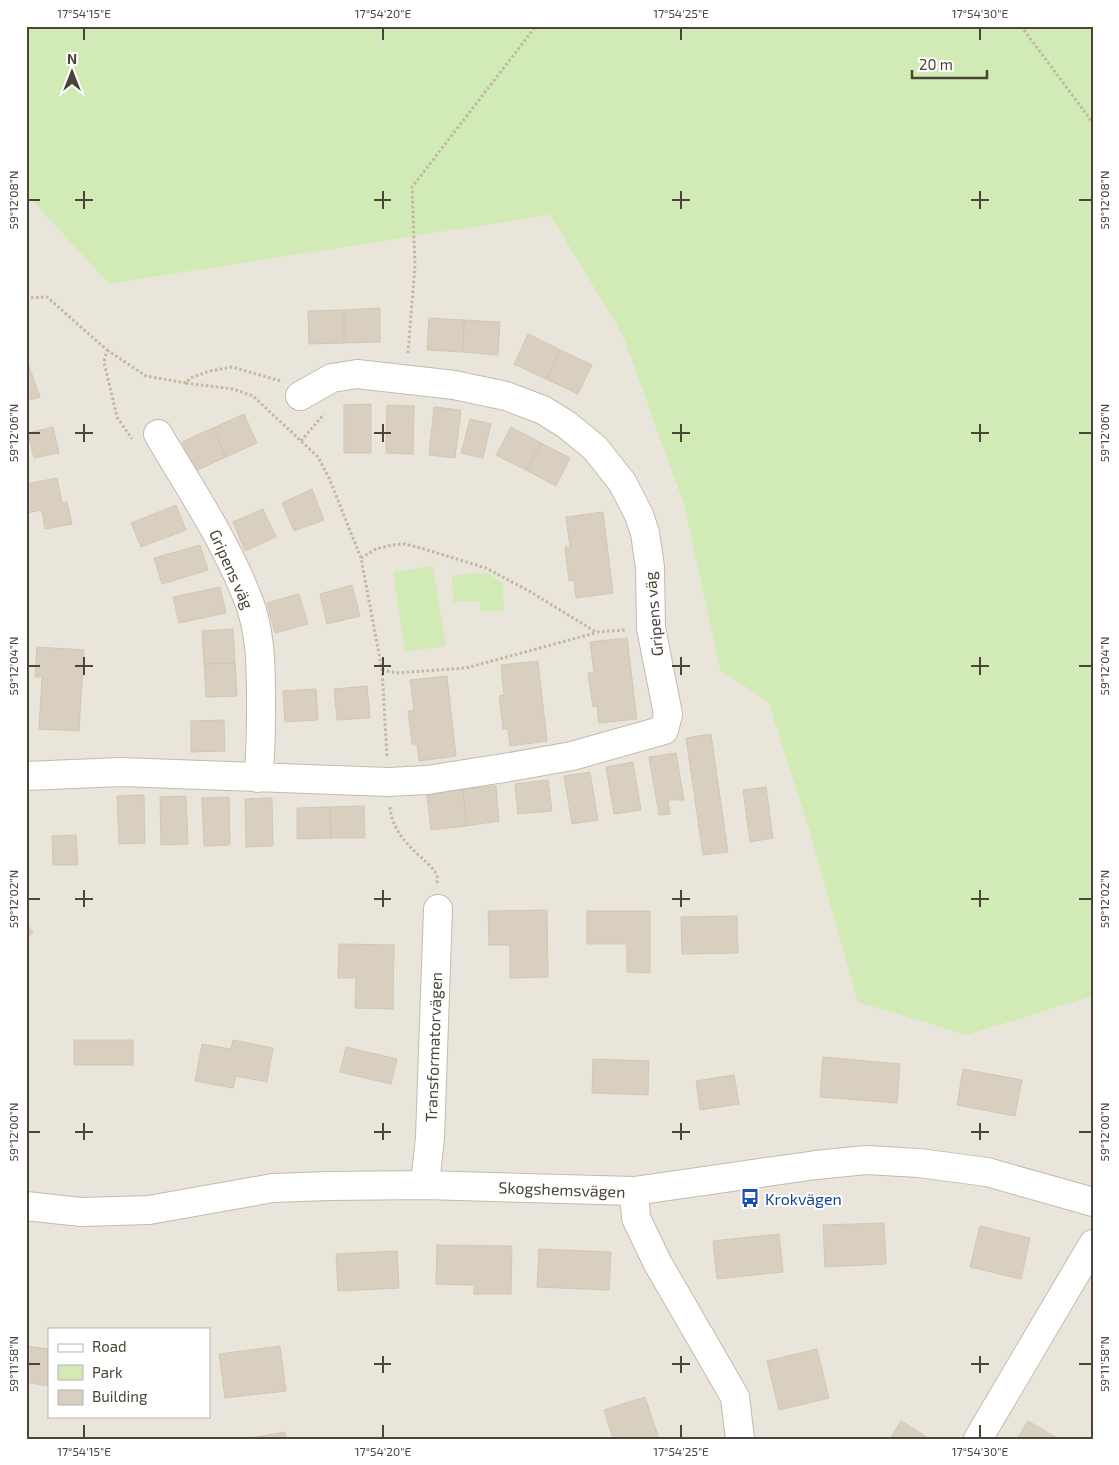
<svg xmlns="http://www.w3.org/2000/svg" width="1119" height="1465" viewBox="0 0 1119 1465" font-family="'Exo 2',sans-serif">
  <rect width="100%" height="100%" fill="#f6f3ec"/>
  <path fill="#eae5da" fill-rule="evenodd" d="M26 194 109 284 550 215 622 334 684 505 720 670 768 702 810 833 967 1035 1093 996V1439H26ZM49 1329H209V1416H49Z"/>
  <path fill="#d2eab5" d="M26 26H1093V996L967 1035 858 1002 810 833 768 702 720 670 684 505 622 334 550 215 109 284 26 194Z
    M433 566 446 646 405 652 393 572Z
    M487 573 503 583 504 611H480V601L453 602 452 575Z"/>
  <path fill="#d8cfc1" stroke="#d3c7b4" d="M380 308V342L344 343V310Z
    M344 310V343L309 344 308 311Z
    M429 318 464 320 463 352 427 350Z
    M464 320 500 322 498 355 463 352Z
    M528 334 560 350 546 379 514 364Z
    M560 350 592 365 578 394 546 379Z
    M26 358 40 397 26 401Z
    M371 404V453H344V405Z
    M387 405 414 406 413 454 386 453Z
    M434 407 461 410 455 458 429 455Z
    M244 414 257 443 226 457 213 428Z
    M470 419 491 424 483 458 461 453Z
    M53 427 59 453 34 458 28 433Z
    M511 427 541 443 526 470 496 455Z
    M213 428 226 457 195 471 182 442Z
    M541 443 570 458 556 486 526 470Z
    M57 478 62 503 67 502 72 524 45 529 42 510 26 513V484Z
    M312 489 324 520 294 531 282 503Z
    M176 505 186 530 141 547 131 523Z
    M263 509 276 537 245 551 233 522Z
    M603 512 613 593 576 598 574 580 569 581 565 547H570L566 517Z
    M200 545 208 570 162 584 154 558Z
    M352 585 360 616 327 624 320 594Z
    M220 587 226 613 179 623 173 597Z
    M299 594 308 624 275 633 267 603Z
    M233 629 235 663 204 664 202 631Z
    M627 638 637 719 599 723 597 706 593 707 588 673H594L590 642Z
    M37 647 84 650 79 731 39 729 42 677H35Z
    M538 661 547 741 510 746 508 729H503L499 696 504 695 501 665Z
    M235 663 237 696 206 697 204 664Z
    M447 676 456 756 419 761 417 744H412L408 711 414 710 410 680Z
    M367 686 370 718 337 720 334 689Z
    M316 689 318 720 285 722 283 691Z
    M224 720 225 751 191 752V721Z
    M711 734 728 852 703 855 686 738Z
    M676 753 684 800H668L670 814 659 815 649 757Z
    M633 762 641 810 614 814 606 767Z
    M590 772 598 820 572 824 564 776Z
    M548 780 552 811 518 814 515 784Z
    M496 786 499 821 466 826 463 789Z
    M766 787 773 838 750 842 743 790Z
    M463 789 466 826 431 830 427 796Z
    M144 795 145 843 119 844 117 796Z
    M186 796 188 844 161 845 160 797Z
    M229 797 230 845 204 846 202 798Z
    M272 798 273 846 246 847 245 799Z
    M364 806 365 838H331L330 807Z
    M330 807 331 838 297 839V808Z
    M76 835 78 865H53L52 836Z
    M547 910 548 977 510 978V945H489L488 911Z
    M587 911H650V973L627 972V944H587Z
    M737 916 738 953 682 954 681 917Z
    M26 922 33 933 26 937Z
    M339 944 394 945 393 1009 355 1008 356 978H338Z
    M74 1040H133V1065H74Z
    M233 1040 273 1048 267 1082 236 1076 233 1088 195 1081 202 1044 231 1049Z
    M346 1047 397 1059 391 1084 340 1072Z
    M823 1057 900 1064 897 1103 820 1097Z
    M593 1059 649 1061 648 1095 592 1093Z
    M963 1069 1022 1080 1015 1116 957 1105Z
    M734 1075 739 1104 700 1110 696 1081Z
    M884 1223 886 1264 825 1267 823 1225Z
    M980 1226 1030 1238 1021 1279 970 1267Z
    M779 1234 783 1272 717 1279 713 1241Z
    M437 1245 512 1246 511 1294H474V1285L436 1284Z
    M539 1249 611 1252 609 1290 537 1287Z
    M397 1251 399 1288 338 1291 336 1254Z
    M26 1346 49 1349 48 1386 26 1382Z
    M280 1346 286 1391 225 1398 219 1354Z
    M817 1349 829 1398 779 1410 767 1361Z
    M645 1397 659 1439H613L604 1410Z
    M901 1421 930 1439H890Z
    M1028 1421 1059 1439H1017Z
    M285 1432 286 1439H244Z"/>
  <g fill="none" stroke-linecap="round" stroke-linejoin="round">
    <g stroke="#c2bbae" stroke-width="30">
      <path id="minor" d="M158 434C189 487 223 537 246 594 262 631 261 670 261 710 261 733 261 755 258 778
        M26 776 121 772 388 782 427 780 510 767 572 756 664 730 668 714 651 628 650 567 645 533 639 515 622 482 595 448 567 425 543 410 506 396 454 385 357 374 332 378 300 396
        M425 1185 430 1137 438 909
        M634 1191 636 1218 657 1262 735 1397 740 1439
        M26 1206 81 1212 149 1210 273 1188 329 1186 425 1185 634 1191 816 1165 866 1160 919 1163 987 1172 1093 1202
        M978 1439 1093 1244"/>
    </g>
    <path stroke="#c4b79f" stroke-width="3" stroke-dasharray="2.5 2.5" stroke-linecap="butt" d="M1021 26 1093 123
      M26 298 47 297 107 350 104 362 117 417 132 439
      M107 350 146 376 186 383 190 378 210 371 232 367 281 381
      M408 353 415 265 412 187 536 26
      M186 383 233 389 253 396 318 457 329 478 361 558 382 670 387 756
      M301 441 324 414
      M361 558 376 549 392 545 405 544 424 549 486 568 529 591 596 632 626 630
      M382 670 397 673 466 668 595 633
      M390 807C392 829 406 844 422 858 427 863 435 869 437 876 438 878 437 881 437 884"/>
    <use href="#minor" stroke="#fff" stroke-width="28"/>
  </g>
  <path fill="none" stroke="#4b4439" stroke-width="2" d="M84 28V40M383 28V40M681 28V40M980 28V40M84 191V209M383 191V209M681 191V209M980 191V209M28 200H40M75 200H93M374 200H391M672 200H690M971 200H989M1079 200H1092M84 424V442M383 424V442M681 424V442M980 424V442M28 433H40M75 433H93M374 433H391M672 433H690M971 433H989M1079 433H1092M84 657V675M383 657V675M681 657V675M980 657V675M28 666H40M75 666H93M374 666H391M672 666H690M971 666H989M1079 666H1092M84 890V907M383 890V907M681 890V907M980 890V907M28 899H40M75 899H93M374 899H391M672 899H690M971 899H989M1079 899H1092M84 1123V1140M383 1123V1140M681 1123V1140M980 1123V1140M28 1132H40M75 1132H93M374 1132H391M672 1132H690M971 1132H989M1079 1132H1092M383 1356V1373M681 1356V1373M980 1356V1373M28 1364H40M374 1364H391M672 1364H690M971 1364H989M1079 1364H1092M84 1425V1438M383 1425V1438M681 1425V1438M980 1425V1438"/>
  <defs>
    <g id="bus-bare" transform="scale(1.5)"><path d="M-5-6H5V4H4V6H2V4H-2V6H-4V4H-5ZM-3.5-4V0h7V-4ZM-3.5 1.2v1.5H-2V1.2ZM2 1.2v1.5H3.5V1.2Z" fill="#1a4fb4" stroke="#fff" stroke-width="2.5" paint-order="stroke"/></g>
  </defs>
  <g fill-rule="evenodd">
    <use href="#bus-bare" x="750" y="1198"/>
  </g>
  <g text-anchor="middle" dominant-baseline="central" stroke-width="4" stroke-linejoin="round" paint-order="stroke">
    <g font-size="16" fill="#4b4439" stroke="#fff">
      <text transform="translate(232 569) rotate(66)">Gripens väg</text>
      <text transform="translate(653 614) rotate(-95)">Gripens väg</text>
      <text transform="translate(433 1047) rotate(-88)">Transformatorvägen</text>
      <text transform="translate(562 1189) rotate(2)">Skogshemsvägen</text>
    </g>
    <g font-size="16" fill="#164399" stroke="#fff" text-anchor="start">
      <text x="765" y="1198">Krokvägen</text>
    </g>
  </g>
  <rect width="1119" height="1465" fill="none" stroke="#ffffff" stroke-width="55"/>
  <rect x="48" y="1328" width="162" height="90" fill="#ffffff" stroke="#b7b4b0"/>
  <rect x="58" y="1344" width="25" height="8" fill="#ffffff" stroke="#b7b4b0"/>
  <text x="92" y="1352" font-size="15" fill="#4b4439">Road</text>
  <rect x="58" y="1365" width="25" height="15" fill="#d2eab5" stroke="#b7b4b0"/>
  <text x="92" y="1378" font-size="15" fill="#4b4439">Park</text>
  <rect x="58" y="1390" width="25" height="15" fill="#d8cfc1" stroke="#b7b4b0"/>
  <text x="92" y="1402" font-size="15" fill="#4b4439">Building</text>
  <g transform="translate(72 72)" stroke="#ffffff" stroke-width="4" paint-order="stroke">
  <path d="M0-4L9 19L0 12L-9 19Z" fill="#4b4439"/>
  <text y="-8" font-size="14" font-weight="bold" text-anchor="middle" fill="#4b4439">N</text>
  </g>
  <path d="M912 70v8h75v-8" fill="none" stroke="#4b4439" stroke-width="2.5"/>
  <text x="919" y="70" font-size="15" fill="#4b4439" stroke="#ffffff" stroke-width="4" paint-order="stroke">20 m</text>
  <rect x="28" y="28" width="1064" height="1410" fill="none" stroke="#4b4439" stroke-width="2"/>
  <g font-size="12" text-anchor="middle" fill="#4b4439">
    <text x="84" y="18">17°54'15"E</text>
    <text x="383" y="18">17°54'20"E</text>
    <text x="681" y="18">17°54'25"E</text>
    <text x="980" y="18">17°54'30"E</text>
    <text transform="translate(14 200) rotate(-90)" y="4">59°12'08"N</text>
    <text transform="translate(1105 200) rotate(-90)" y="4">59°12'08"N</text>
    <text transform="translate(14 433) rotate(-90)" y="4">59°12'06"N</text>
    <text transform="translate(1105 433) rotate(-90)" y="4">59°12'06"N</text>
    <text transform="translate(14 666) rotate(-90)" y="4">59°12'04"N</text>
    <text transform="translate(1105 666) rotate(-90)" y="4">59°12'04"N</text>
    <text transform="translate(14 899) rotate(-90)" y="4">59°12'02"N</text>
    <text transform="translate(1105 899) rotate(-90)" y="4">59°12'02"N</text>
    <text transform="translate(14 1132) rotate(-90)" y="4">59°12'00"N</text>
    <text transform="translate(1105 1132) rotate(-90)" y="4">59°12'00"N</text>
    <text transform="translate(14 1364) rotate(-90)" y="4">59°11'58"N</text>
    <text transform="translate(1105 1364) rotate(-90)" y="4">59°11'58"N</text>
    <text x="84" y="1456">17°54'15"E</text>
    <text x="383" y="1456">17°54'20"E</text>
    <text x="681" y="1456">17°54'25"E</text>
    <text x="980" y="1456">17°54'30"E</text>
  </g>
</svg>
